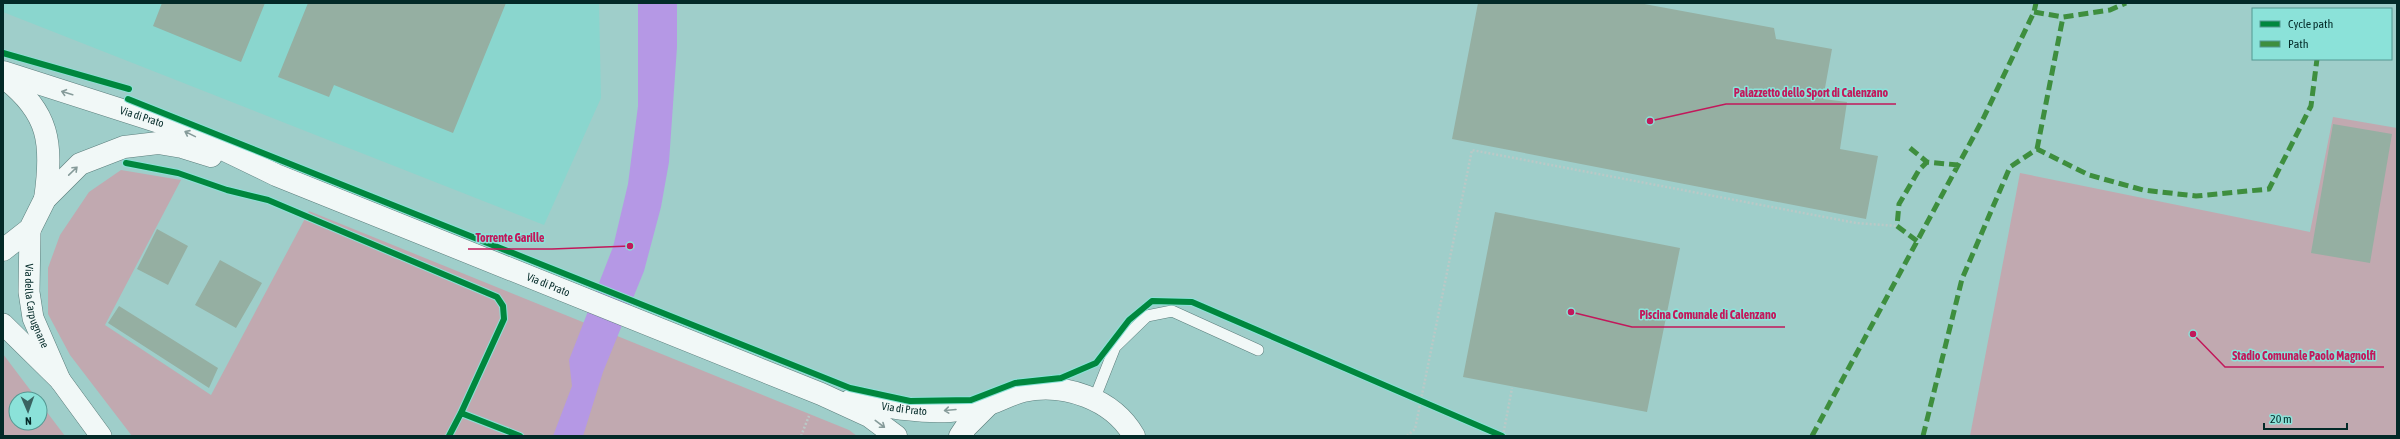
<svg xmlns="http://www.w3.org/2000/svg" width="2400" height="439" viewBox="0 0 2400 439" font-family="'Asap Condensed',sans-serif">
  <rect width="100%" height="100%" fill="#9fceca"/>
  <path fill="#8ad6ce" d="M3 3H599L601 98 544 225 3 12Z"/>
  <path fill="#c1a9b0" d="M2333 117 2397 128V436H1970L2020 173 2310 232Z
    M121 170 181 180 105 325 211 395 309 211 849 430 857 436H132L70 355 48 314V268L60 235 89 192Z
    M3 354 37 399H16V423H40V403L65 436H3Z"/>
  <path fill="#b598e5" d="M638 3H677V47L669 162 661 207 644 271 603 372 583 436H553L572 386 569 360 613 247 628 184 638 106Z"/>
  <path fill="#95afa2" d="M162 3H265L241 62 153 26Z
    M308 3H506L453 133 334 85 329 97 278 77Z
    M1478 3H1639L1774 28 1776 39 1832 49 1823 99 1847 102 1840 149 1878 156 1866 219 1452 139Z
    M2333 124 2392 134 2370 263 2311 253Z
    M1495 212 1680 248 1647 412 1463 377Z
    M157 229 188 246 168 285 137 269Z
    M220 260 262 283 236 328 195 305Z
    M119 306 218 368 209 388 108 323Z"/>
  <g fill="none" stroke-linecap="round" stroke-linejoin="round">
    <g stroke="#5b7e7c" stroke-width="12">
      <path id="lane" d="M1094 400 1115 347 1147 316 1172 311 1258 350"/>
    </g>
    <g stroke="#5b7e7c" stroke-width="22">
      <g id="street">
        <path id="s1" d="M30 229 29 292 33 318 60 380"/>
        <path d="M3 324 60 380 101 436"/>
      </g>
    </g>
    <g stroke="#5b7e7c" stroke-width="23">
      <g id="secondary">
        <path id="s2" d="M3 72 181 129 276 175 821 394 869 416 896 436"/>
        <path d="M3 77C50 112 53 144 45 199"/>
        <path d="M3 250 30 229 45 199 80 164 124 147 158 143 182 147 211 156"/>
        <path id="s3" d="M851 400C884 406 917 413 950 411 962 410 978 408 989 404 1001 400 1011 394 1023 391 1064 382 1113 399 1134 436"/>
        <path d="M960 436 966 427 989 404"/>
      </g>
    </g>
    <path stroke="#bac9c7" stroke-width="2.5" stroke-dasharray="2 2" stroke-linecap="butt" d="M801 436 809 416
      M1407 436 1415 429 1472 150 1856 223 1897 226
      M1503 436 1512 388"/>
    <use href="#lane" stroke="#f1f8f7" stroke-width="11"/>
    <use href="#street" stroke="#f1f8f7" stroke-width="21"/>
    <use href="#secondary" stroke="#f1f8f7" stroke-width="22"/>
    <path stroke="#3e8e3e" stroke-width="5" stroke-dasharray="10 5" stroke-linecap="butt" d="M2034 12 2063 17 2110 10 2126 3
      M1910 148 1927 162
      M2037 149 2063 17
      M1917 241 1897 226 1899 204 1919 170 1927 162 1958 165
      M1812 436 1983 119 2034 12 2036 3
      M1923 436 1962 279 2010 167 2037 149 2089 175 2143 190 2196 196 2269 189 2311 106 2317 59"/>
    <g stroke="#8be2d9" stroke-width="8">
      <path id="cycleway" d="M3 53 129 89
        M128 99 850 388 910 401 971 400 1015 383 1061 378 1096 363 1129 320 1152 301 1192 302 1502 436
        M126 163 178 173 227 190 268 200 497 297 503 306 504 319 461 413 449 436
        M461 413 520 436"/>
    </g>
    <use href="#cycleway" stroke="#00873e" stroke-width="6"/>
  </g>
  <defs><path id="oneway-shaft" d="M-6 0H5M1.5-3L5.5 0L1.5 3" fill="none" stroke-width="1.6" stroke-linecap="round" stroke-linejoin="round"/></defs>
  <g stroke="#869b9a">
    <use href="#oneway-shaft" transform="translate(67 93) rotate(-163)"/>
    <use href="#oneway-shaft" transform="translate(190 134) rotate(-154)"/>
    <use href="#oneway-shaft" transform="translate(73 171) rotate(-44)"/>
    <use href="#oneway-shaft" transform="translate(950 410) rotate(175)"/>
    <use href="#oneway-shaft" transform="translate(880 424) rotate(37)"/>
  </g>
  <g text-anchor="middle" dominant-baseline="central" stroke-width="3" stroke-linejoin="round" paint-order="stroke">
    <g font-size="11" fill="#032a28" stroke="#8be2d9">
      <text stroke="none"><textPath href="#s2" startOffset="146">Via di Prato</textPath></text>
      <text stroke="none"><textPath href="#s2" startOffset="586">Via di Prato</textPath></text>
      <text stroke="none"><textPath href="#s1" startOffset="78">Via della Carpugnane</textPath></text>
      <text stroke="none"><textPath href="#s3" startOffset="54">Via di Prato</textPath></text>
    </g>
  </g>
  <path fill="none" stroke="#c2185b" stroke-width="1.5" d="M1650 121L1726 104H1896M630 246L552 249H468M1571 312L1632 327H1785M2193 334L2225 367H2384"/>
  <g fill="#c2185b" stroke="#8be2d9" stroke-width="1.5">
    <circle cx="1650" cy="121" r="4"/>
    <circle cx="630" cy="246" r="4"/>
    <circle cx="1571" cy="312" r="4"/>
    <circle cx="2193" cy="334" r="4"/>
  </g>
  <g font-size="12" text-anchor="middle" font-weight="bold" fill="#c2185b" stroke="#8be2d9" stroke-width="3" stroke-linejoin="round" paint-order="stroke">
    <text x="1811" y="97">Palazzetto dello Sport di Calenzano</text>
    <text x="510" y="242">Torrente Garille</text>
    <text x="1708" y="319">Piscina Comunale di Calenzano</text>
    <text x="2304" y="360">Stadio Comunale Paolo Magnolfi</text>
  </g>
  <rect width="2400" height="439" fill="none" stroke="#032a28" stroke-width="8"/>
  <rect x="2252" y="8" width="140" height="52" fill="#8be2d9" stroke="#559892"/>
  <rect x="2260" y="21" width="20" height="6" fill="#00873e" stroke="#559892"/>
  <text x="2288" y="28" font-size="12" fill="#032a28">Cycle path</text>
  <rect x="2260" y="41" width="20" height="6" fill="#3e8e3e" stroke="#559892"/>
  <text x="2288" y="48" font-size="12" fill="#032a28">Path</text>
  <g transform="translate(28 411) rotate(178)"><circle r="19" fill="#8be2d9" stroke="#559892"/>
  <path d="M0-3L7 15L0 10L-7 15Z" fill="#3a6361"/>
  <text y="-6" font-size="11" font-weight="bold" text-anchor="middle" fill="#032a28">N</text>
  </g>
  <path d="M2264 423v6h83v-6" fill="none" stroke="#032a28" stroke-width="2"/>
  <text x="2270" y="423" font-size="12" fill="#032a28" stroke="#8be2d9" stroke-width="3" paint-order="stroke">20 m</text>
</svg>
